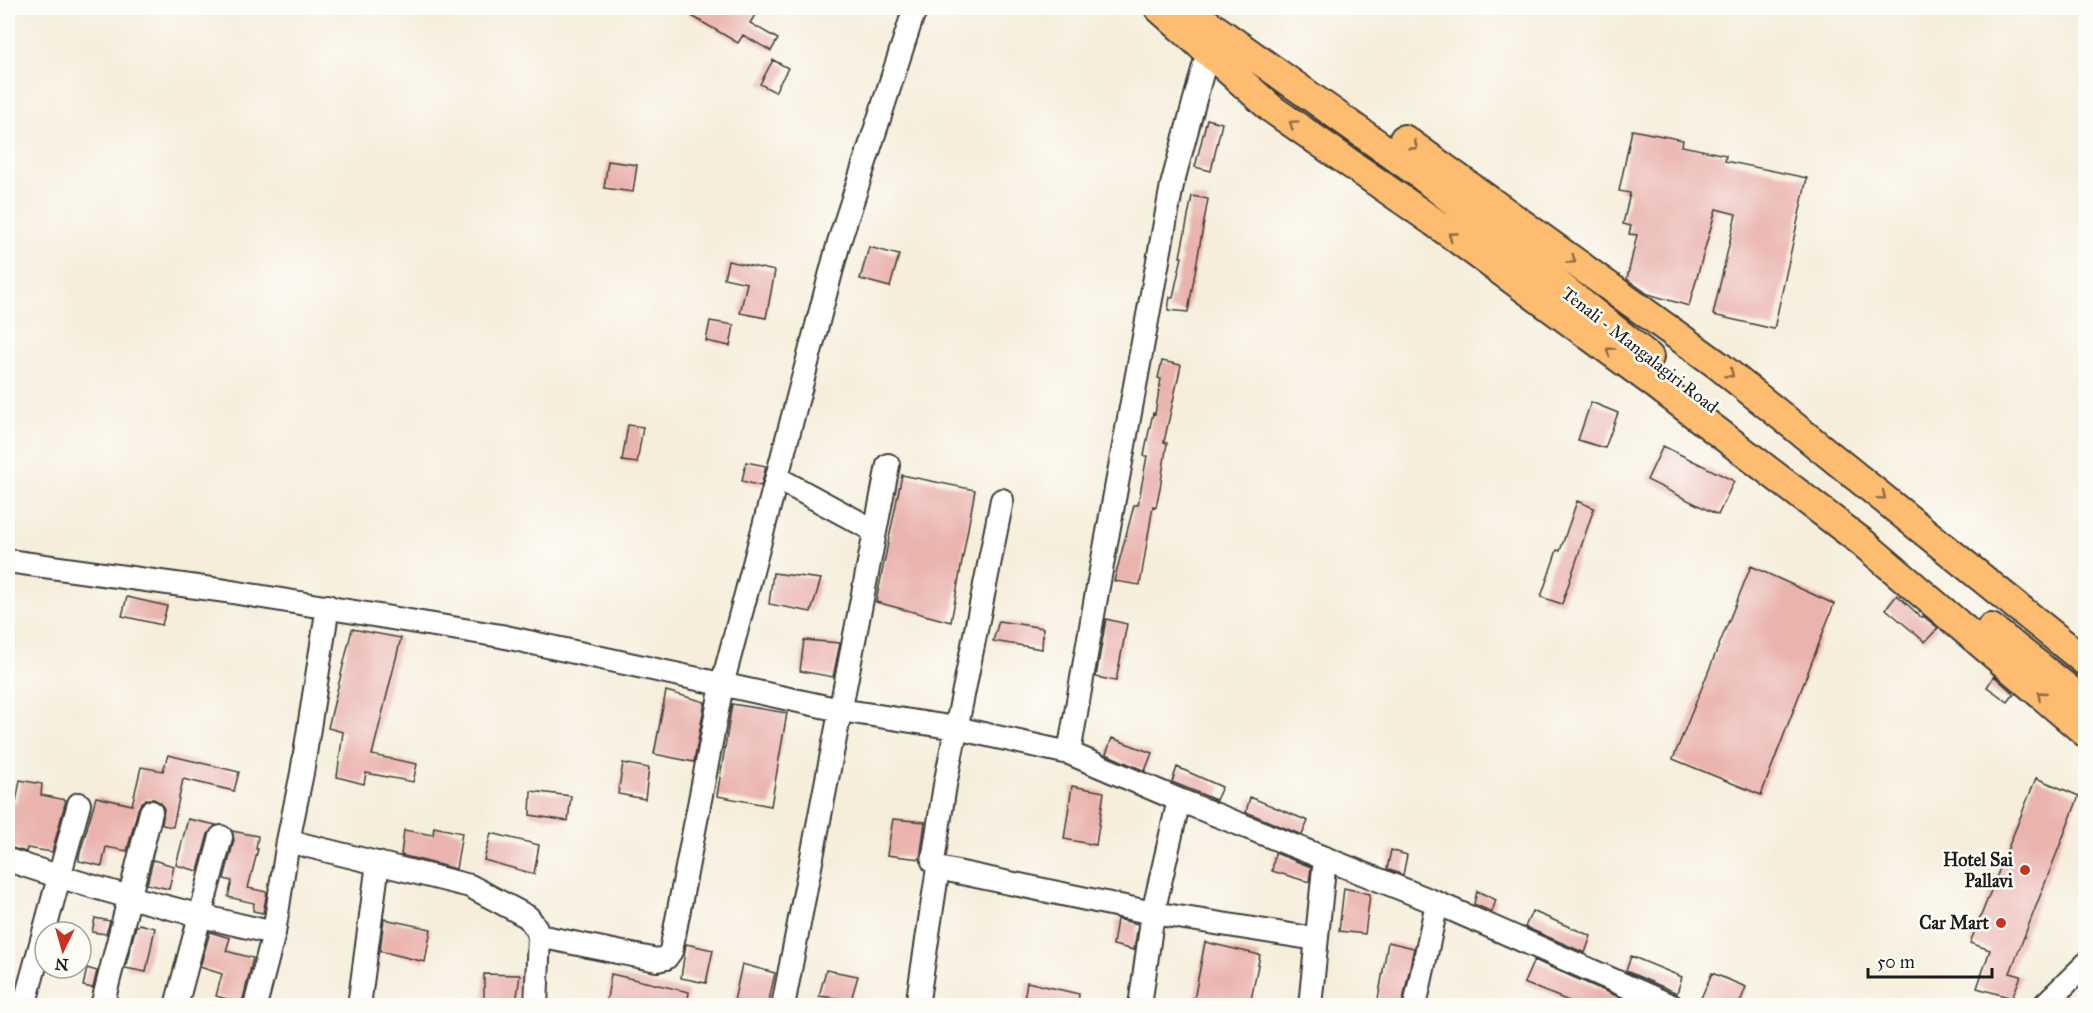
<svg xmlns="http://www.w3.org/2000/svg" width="2093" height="1013" viewBox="0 0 2093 1013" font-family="'IM FELL Great Primer',serif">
  <rect width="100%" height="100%" fill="#fdfcf7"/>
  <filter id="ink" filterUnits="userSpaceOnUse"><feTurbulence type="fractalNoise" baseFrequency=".0167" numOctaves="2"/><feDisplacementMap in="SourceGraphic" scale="12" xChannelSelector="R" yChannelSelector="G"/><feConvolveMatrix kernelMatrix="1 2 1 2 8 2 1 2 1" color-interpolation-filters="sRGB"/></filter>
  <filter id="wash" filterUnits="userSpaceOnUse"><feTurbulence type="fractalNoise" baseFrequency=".008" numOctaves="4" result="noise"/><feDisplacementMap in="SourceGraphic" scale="24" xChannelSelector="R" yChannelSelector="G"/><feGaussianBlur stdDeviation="1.35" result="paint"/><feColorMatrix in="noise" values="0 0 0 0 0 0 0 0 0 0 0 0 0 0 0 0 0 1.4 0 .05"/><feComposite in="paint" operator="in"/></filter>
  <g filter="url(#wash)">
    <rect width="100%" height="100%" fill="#f6eedb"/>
    <g id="blocks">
      <path fill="#eab3ae" d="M678 8H742L755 15 750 23 778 39 771 51 743 35 738 43Z
        M773 60 788 68 775 92 760 84Z
        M1207 119 1222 123 1211 171 1195 167Z
        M1632 130 1683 140 1682 146 1726 155 1725 161 1807 178 1774 329 1713 315 1736 214 1716 209 1689 306 1648 294 1627 279 1637 235 1629 234 1631 226 1623 224 1630 193 1619 191Z
        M608 161 637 165 633 192 604 188Z
        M1192 196 1208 199 1188 312 1168 310 1170 297H1173L1182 257H1180Z
        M869 247 899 255 890 287 860 279Z
        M728 261 775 271 766 318 740 313 747 283 724 278Z
        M710 321 734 325 730 346 706 341Z
        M1162 361 1181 365 1164 442 1167 443 1160 488 1156 507 1153 506 1140 585 1114 581 1134 505H1138L1147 456H1144L1147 440 1153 413 1155 414 1161 379 1158 378Z
        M1591 402 1618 413 1605 448 1578 440Z
        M628 425 643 427 637 463 622 461Z
        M1663 446 1734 481 1718 515 1647 480Z
        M746 462 766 466 761 486 742 481Z
        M902 475 975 490 951 622 876 602Z
        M1577 501 1594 508 1562 604 1541 597 1557 550 1560 551Z
        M1751 566 1834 604 1761 795 1673 759Z
        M773 573 821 579 811 612 769 604Z
        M1897 595 1922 618 1923 616 1938 628 1925 642 1886 609Z
        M127 597 167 606 162 625 122 616Z
        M1106 619 1127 624 1116 681 1096 677Z
        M999 621 1043 628 1042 649 993 641Z
        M352 629 401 638 372 755 417 764 413 782 366 773 364 784 337 777 343 732 328 728Z
        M804 640 840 643 833 677 800 671Z
        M1994 676 2014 694 2008 702 1987 687Z
        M666 691 705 702 694 762 654 754Z
        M732 704 787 713 771 806 717 796Z
        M1112 738 1152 753 1145 771 1106 754Z
        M168 755 239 772 234 791 183 779 173 827 162 825 164 809 161 803 154 799H147L141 803 138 809 127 851 106 847 102 866 79 861V856L96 797 132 805 141 767 163 771Z
        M623 763 649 768 645 799 618 794Z
        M1177 767 1222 787 1216 800 1172 782Z
        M2036 778 2079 796 2010 973 2021 976 2012 998 1977 988 1990 950 1970 943Z
        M20 780 42 784 41 795 66 800 52 852 27 848 26 852 8 847V827L14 801 16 802Z
        M1072 786 1104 792 1096 845 1064 839Z
        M531 791 571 796 568 821 530 815Z
        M1250 797 1308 821 1302 835 1246 812Z
        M188 819 216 825 208 834 198 871 176 865Z
        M893 819 925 822 920 859 887 855Z
        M434 827 462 833 456 869 401 855 404 830 433 835Z
        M232 831 258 836 256 849H258L248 888 267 892 263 913 253 911 254 903 228 897 232 881 224 879 234 840Z
        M491 833 539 845 534 874 484 860Z
        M1391 850 1407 855 1403 875 1387 869Z
        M1275 853 1311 867 1309 882 1272 871Z
        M153 860 174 866 169 889 147 884Z
        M1344 888 1370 894 1365 934 1339 931Z
        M1477 891 1496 900 1492 912 1474 904Z
        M1532 911 1591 936 1585 953 1525 927Z
        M95 918 110 921 106 934 92 932Z
        M384 919 431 929 425 962 380 951Z
        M1117 919 1138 924 1134 950 1113 945Z
        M139 924 155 928 146 972 125 968 136 926H138Z
        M210 932 230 938 226 951 253 958 242 1003 216 996 222 974 200 967Z
        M1205 942 1260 955 1250 1005H1193Z
        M1388 942 1414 948 1402 1005H1377Z
        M686 944 713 950 706 983 681 978Z
        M1631 956 1682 977 1677 993 1626 971Z
        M1534 960 1637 1005H1579L1524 983Z
        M742 964 775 973 768 1005 734 1001Z
        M87 968 97 971 93 988 83 986Z
        M826 970 858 976 851 1000 819 996Z
        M1712 973 1746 987 1739 1005H1698Z
        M484 974 520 975 516 1003 484 1002Z
        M611 974 689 992 687 1005H606Z
        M1027 982 1079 994 1078 1005H1023Z"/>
    </g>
  </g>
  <g filter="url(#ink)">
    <use href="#blocks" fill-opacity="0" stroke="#3d3c39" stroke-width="1.5"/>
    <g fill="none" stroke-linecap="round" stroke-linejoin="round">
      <g stroke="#3d3c39" stroke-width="26">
        <path id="minor" d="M777 478 875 531
          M1002 500 945 785 933 861 938 868 1153 913 1316 939
          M8 561 226 591 501 636 840 710 956 728 1069 753 1179 800 1437 903 1672 1006
          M1069 753 1097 592 1172 185 1208 51
          M288 841 470 886 528 917 536 928 539 936 536 1006
          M8 860C95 889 184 913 274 933
          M539 936 657 960 666 958 671 951 722 685 839 242 912 17 917 8
          M24 1006 79 804
          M102 1006 151 812
          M176 1006 221 837
          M255 1006 274 933 288 841 302 773 328 606
          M359 1006 378 863
          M783 1006 888 465
          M917 1006 938 868
          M1140 1006 1153 913 1179 800
          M1310 1006 1325 858
          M1415 1006 1437 903
          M2043 1006 2086 964"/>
      </g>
      <g stroke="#3d3c39" stroke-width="32">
        <path id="major" d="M1159 8 1272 109 1434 222 1655 384 1863 543 2086 733
          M1186 8 1418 173 1649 357
          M1404 139 1718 365 2086 662
          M1991 628 2086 703"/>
      </g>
      <use href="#minor" stroke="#fff" stroke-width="22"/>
      <use href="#major" stroke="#fdbc6f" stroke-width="28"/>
    </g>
    <defs><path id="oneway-chevron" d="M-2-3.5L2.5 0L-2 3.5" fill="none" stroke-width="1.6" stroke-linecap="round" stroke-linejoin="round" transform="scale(1.5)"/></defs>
    <g stroke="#8c6c46">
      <use href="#oneway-chevron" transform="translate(1293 124) rotate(-145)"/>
      <use href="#oneway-chevron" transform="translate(1414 146) rotate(36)"/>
      <use href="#oneway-chevron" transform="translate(1452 236) rotate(-144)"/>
      <use href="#oneway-chevron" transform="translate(1572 260) rotate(36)"/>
      <use href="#oneway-chevron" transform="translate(1610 351) rotate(-144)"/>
      <use href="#oneway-chevron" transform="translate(1730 374) rotate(39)"/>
      <use href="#oneway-chevron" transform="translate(1882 496) rotate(39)"/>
      <use href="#oneway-chevron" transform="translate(2041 695) rotate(-139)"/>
    </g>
  </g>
  <g fill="#c8321e" stroke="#fdfcf7" stroke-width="2">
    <circle cx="2025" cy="870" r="6"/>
    <circle cx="2001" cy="923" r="6"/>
  </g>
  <g text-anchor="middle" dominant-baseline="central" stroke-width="5" stroke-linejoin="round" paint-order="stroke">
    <g font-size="18" fill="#1c1c1c" stroke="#fdfcf7">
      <text transform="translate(1640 350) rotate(38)">Tenali - Mangalagiri Road</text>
    </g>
    <g font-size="18" font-weight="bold" fill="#1c1c1c" stroke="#fdfcf7" text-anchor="end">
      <text x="2013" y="860">Hotel Sai<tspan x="2013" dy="21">Pallavi</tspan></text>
      <text x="1989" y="923">Car Mart</text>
    </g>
  </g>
  <rect width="2093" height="1013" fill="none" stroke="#fdfcf7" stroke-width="30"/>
  <g transform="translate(63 950) rotate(185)"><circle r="28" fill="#fdfcf7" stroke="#a3a29f" stroke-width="1.5"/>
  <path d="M0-4.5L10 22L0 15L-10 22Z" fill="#c8321e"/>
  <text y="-9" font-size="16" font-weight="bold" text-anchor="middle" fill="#1c1c1c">N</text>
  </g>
  <path d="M1868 968v9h124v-9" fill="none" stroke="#1c1c1c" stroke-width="3"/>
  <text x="1877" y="968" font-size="18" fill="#1c1c1c" stroke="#fdfcf7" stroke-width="4.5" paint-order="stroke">50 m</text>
</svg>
